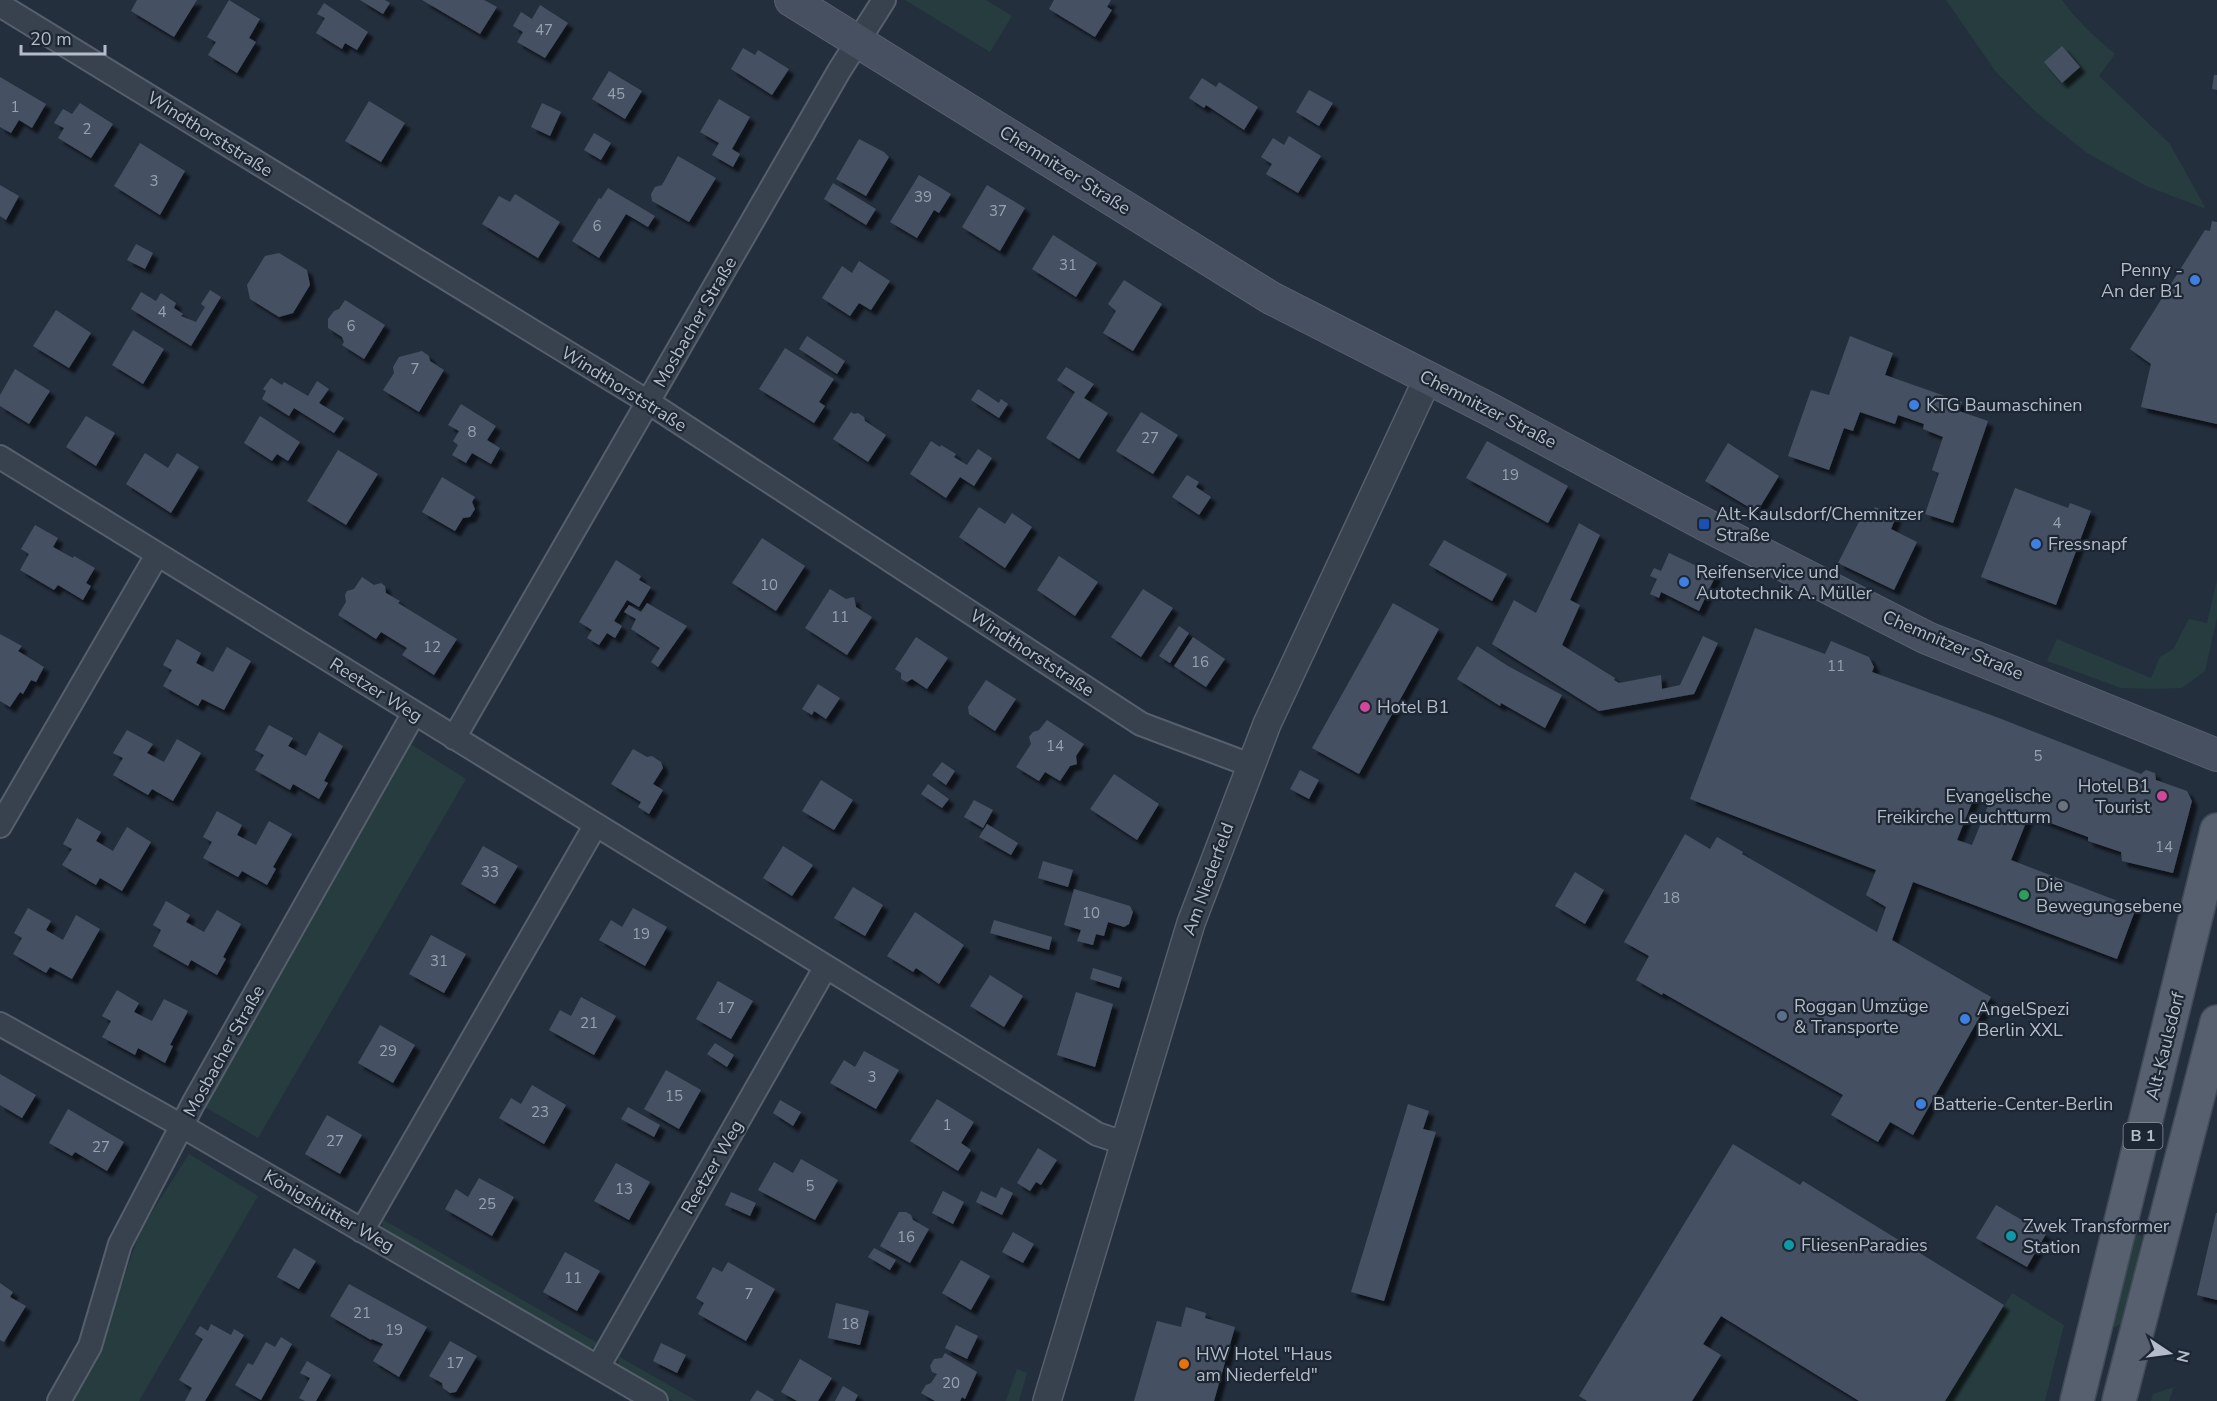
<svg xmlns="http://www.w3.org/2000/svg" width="2217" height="1401" viewBox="0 0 2217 1401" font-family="'Nunito Sans',sans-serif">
  <defs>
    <filter id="shadow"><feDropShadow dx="5.5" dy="5.5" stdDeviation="1.5" flood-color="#0009"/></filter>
  </defs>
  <rect width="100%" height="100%" fill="#242f3e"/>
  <path fill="#263c3f" d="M905 0H986L1012 16 990 52Z
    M1946 0H2062C2077 21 2096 38 2115 54L2099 76 2170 144 2206 209 2146 186 2087 153 2037 113 1996 72Z
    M2217 580V618L2205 671 2182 688 2149 689 2121 688 2047 661 2057 639 2151 678 2160 657 2173 649 2189 619 2207 623Z
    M409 743 466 779 258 1138 203 1106Z
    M189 1154 258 1196 139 1401H73L93 1364 141 1229Z
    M382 1219 599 1344 588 1350 383 1231Z
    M2134 1234 2142 1236 2125 1322 2113 1328Z
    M2012 1293 2064 1325 2045 1401H1945Z
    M618 1356 697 1401H673L619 1370Z
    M1017 1369 1027 1373 1019 1401H1006Z
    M2174 1387 2169 1401H2151L2153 1394Z"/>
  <path fill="#455162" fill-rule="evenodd" filter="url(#shadow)" d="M137 0H197L174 37 131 11Z
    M229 0 260 19 249 38 256 42 237 73 208 55 216 42 207 37Z
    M360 0H385L390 3 383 14Z
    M422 0H484L497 7 480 34Z
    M1054 0H1111L1107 7 1112 10 1095 37 1049 9Z
    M324 3 368 32 357 50 345 43 342 49 316 33 325 18 317 14Z
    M540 5 568 23 545 58 517 42 523 32 513 26 521 12 532 19Z
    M2062 46 2080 67 2062 83 2044 62Z
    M743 48 755 55 758 50 789 69 772 95 731 69Z
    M609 71 642 91 625 119 592 99Z
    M2214 75H2217V90L2212 89Z
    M0 77 46 104 32 128 19 120 11 133 0 127Z
    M1202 78 1216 87 1219 82 1258 107 1244 130 1206 105 1204 108 1189 98Z
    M1309 90 1333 103 1319 126 1296 112Z
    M719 99 750 117 732 149 740 154 733 167 712 155 719 143 700 132Z
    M369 101 405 123 381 162 345 141Z
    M80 103 113 124 91 158 58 138 64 128 54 123 63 109 72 114Z
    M542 103 561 112 550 136 531 127Z
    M594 133 611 143 601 160 584 150Z
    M1289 136 1321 156 1298 193 1266 174 1272 164 1261 157 1273 138 1284 145Z
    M859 139 884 152 889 157 866 196 836 179Z
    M140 143 185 171 160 215 114 186Z
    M678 156 716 178 689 222 652 201 651 194 655 187 662 185Z
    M919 175 951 194 939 213 934 210 917 238 890 222Z
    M833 183 876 209 866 225 824 199Z
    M0 185 19 196 6 220 0 216Z
    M987 185 1025 208 1000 251 962 227Z
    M608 188 655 216 648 227 626 214 599 258 572 241 599 198 601 199Z
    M515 194 560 222 538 258 482 224 499 196 510 202Z
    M2212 221 2217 222V424L2141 407 2151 364 2130 349 2205 230 2210 231Z
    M1053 235 1097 263 1076 297 1032 269Z
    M136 244 153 253 145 269 127 260Z
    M279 253 307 270 310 285 293 313 279 317 250 299 247 285 265 256Z
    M859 261 890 281 871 310 859 303 850 316 822 298 842 266 852 273Z
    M1124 280 1162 304 1133 351 1103 333 1116 311 1108 304Z
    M210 290 221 297 191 346 131 309 141 292 156 301 161 293 176 303 174 308 183 314 181 316 196 322 205 307 201 304Z
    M345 300 385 325 364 359 342 345 344 342 342 337 328 328V319L334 311 339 309Z
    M56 310 91 333 69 368 33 346Z
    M133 330 164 349 143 384 112 365Z
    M807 336 845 361 837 374 799 349Z
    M1850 336 1893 353 1885 375 1962 402 1959 411 1988 421 1953 523 1925 514 1939 473 1932 470 1943 437 1923 429 1924 424 1898 415 1895 424 1860 412 1853 431 1844 428 1829 470 1788 456 1811 390 1829 395Z
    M785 348 834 379 819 402 825 406 814 423 759 389Z
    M422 351 429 356 430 361 444 370 419 412 383 390 394 373 393 367 399 357Z
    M1066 367 1094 384 1084 398 1108 413 1079 459 1046 438 1075 392 1057 380Z
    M15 369 50 391 29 424 0 406V395Z
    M271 378 282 385 284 382 308 396 317 381 329 389 319 403 344 418 334 433 294 408 289 416 262 399 266 391 263 389Z
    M978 389 999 403 1001 399 1008 404 999 418 971 400Z
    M461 404 496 426 487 440 500 448 491 464 472 453 466 463 452 455 458 445 453 441 459 431 448 425Z
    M851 412 854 414 858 413 864 417 865 421 886 435 868 462 833 439Z
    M1141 412 1178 435 1153 474 1116 451Z
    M86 416 115 433 96 466 66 447Z
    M260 416 300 442 288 461 277 454 272 461 244 443Z
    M931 441 940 447 941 445 956 454 954 457 967 465 978 449 992 458 974 486 960 477 946 498 910 474Z
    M1487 441 1568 486 1548 523 1466 478Z
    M1728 443 1779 476 1757 512 1705 481Z
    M338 450 378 474 346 525 307 501Z
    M145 453 168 468 177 453 199 467 171 513 126 484Z
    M1187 475 1199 482 1196 487 1211 497 1199 515 1172 497Z
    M442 477 475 497 472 502 475 509 470 517 463 518 455 531 422 512Z
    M2015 488 2068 508 2070 503 2091 511 2056 605 1981 577Z
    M979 507 1005 524 1012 513 1032 527 1005 568 959 537Z
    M1875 507 1896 517 1891 529 1917 542 1894 590 1838 563 1863 514 1869 518Z
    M1579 523 1600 535 1570 600 1580 605 1562 645 1615 678 1614 680 1619 683 1661 675 1662 689 1680 685 1703 636 1718 643 1694 694 1599 711 1492 644 1514 600 1536 613Z
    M35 525 58 538 53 547 73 558 74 556 95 568 86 583 91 586 83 600 58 585 54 590 20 570 29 554 21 549Z
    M762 538 805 566 776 611 732 583Z
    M1444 540 1507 574 1492 601 1429 565Z
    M1669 553 1716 575 1699 611 1661 592 1659 598 1650 594 1657 579 1650 576 1654 568 1661 571Z
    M1059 556 1098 582 1075 616 1037 590Z
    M616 560 641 576 639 580 651 587 639 607 627 600 614 621 622 626 615 638 607 633 599 645 587 638 592 630 579 622Z
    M362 577 374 585 381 583 385 586 386 593 400 601 398 603 457 639 434 675 402 655 407 648 381 632 376 639 338 615 346 602 345 595 347 591 354 589Z
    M830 589 846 599 854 597 856 607 872 617 847 655 805 628Z
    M1143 589 1173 608 1141 657 1111 637Z
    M647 603 687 626 658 667 651 662 660 648 631 629 636 619 624 612 629 605 641 612Z
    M1393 603 1439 629 1359 774 1312 748Z
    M1179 626 1189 633 1170 663 1159 656Z
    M1755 628 1825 654 1831 641 1869 657 1874 667 1872 672 1999 718 2141 774 2146 770 2155 773 2156 780 2187 791 2192 801 2173 873 2122 861 2121 852 2088 841V837L2029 815 2011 860 2136 908 2117 959 1913 882 1892 940 1991 997 1913 1135 1890 1122 1878 1142 1831 1115 1843 1095 1663 993 1662 995 1636 980 1649 956 1624 942 1685 834 1710 849 1717 837 1743 852 1742 854 1877 932 1886 907 1866 895 1876 870 1690 799ZM1975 795 1990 801 1972 845 1957 840Z
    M0 634 22 646 18 651 44 667 36 682 31 680 23 694 20 692 10 707 0 701Z
    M916 637 948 658 927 689 912 679 907 682 901 679V673L895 669Z
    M1193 637 1225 659 1206 687 1174 666Z
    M177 639 201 653 196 663 213 672 227 647 251 661 224 710 202 699 198 706 163 686 172 670 163 665Z
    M1477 646 1508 666 1562 695 1545 728 1501 703 1500 706 1457 679Z
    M986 680 1016 699 995 731 969 714 968 707Z
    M818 684 840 698 826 719 814 711 812 715 802 709Z
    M1047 720 1084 744 1076 756 1077 764 1070 766 1060 781 1045 772 1039 781 1016 767 1031 744 1029 737 1033 732 1039 730Z
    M269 725 293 738 288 746 306 756 319 732 343 746 324 781 328 783 319 799 293 784 290 790 255 770 264 755 255 750Z
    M127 730 153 744 147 753 164 762 177 739 201 753 173 801 152 789 148 795 113 775 123 758 113 753Z
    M633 749 647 757 652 756 661 762 663 768 653 784 663 790 649 814 638 807 641 802 611 784Z
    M942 762 955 771 946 785 932 775Z
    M1300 770 1319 780 1309 799 1290 789Z
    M1114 774 1159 804 1137 840 1090 809Z
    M821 780 853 800 834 830 802 811Z
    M928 784 949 799 942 808 921 794Z
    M974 800 993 810 983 828 964 817Z
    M217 811 242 825 237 835 256 845 269 821 292 834 273 867 276 869 267 885 242 871 238 877 203 858 212 842 203 837Z
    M77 818 101 832 96 841 113 851 127 827 151 842 122 891 100 878 96 885 62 865 72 849 63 844Z
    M987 824 1018 843 1011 855 979 837Z
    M483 846 518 866 495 904 461 884Z
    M783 846 813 865 792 896 763 878Z
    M1043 861 1073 870 1068 887 1038 878Z
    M1575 872 1604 890 1585 924 1555 906Z
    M853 887 883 905 865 936 834 918Z
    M1074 889 1130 906 1133 912 1129 924 1124 927 1108 922 1104 936 1096 934 1093 945 1077 941 1081 930 1064 925Z
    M166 901 190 915 186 922 204 932 217 910 241 924 223 957 226 959 217 975 191 960 188 966 153 946 161 930 153 925Z
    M28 908 51 921 46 930 63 940 76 915 100 929 72 979 50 967 46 973 13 954 22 938 14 933Z
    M633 908 667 927 645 966 599 940 611 920 622 927Z
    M915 912 964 945 939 984 916 968 913 972 887 956Z
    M994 920 1052 937 1049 950 990 933Z
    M431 935 466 954 444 993 409 974Z
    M1093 968 1122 977 1119 988 1090 979Z
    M990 975 1023 996 1004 1027 970 1006Z
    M718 981 753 1001 731 1039 696 1019Z
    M117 990 139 1003 134 1012 152 1021 164 999 188 1011 170 1045 173 1046 165 1063 138 1048 135 1055 102 1037 111 1021 102 1016Z
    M1076 992 1113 1004 1095 1067 1057 1055Z
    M581 997 616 1016 594 1055 549 1030 560 1010 571 1016Z
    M380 1025 415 1045 393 1083 358 1063Z
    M715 1043 734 1055 727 1067 707 1054Z
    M864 1051 899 1070 876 1109 830 1083 844 1060 855 1067Z
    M666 1070 701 1090 679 1129 644 1109Z
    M0 1074 36 1095 22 1118 0 1105Z
    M532 1085 566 1105 544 1144 499 1118 511 1098 521 1104Z
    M937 1099 974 1122 961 1143 971 1150 958 1171 910 1141Z
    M780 1100 801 1112 793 1126 773 1113Z
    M1408 1104 1429 1111 1423 1129 1436 1132 1384 1301 1351 1292Z
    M628 1107 660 1125 654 1137 621 1119Z
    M68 1109 124 1142 107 1171 75 1152 72 1156 49 1143Z
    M327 1115 362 1135 340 1174 305 1154Z
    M1733 1144 1800 1185 1803 1181 2004 1305 1945 1401H1859L1721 1316 1703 1344 1721 1355 1692 1401H1587L1579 1396Z
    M1038 1148 1057 1160 1041 1185 1036 1182 1030 1191 1017 1183Z
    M801 1159 838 1180 815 1220 758 1190 774 1162 793 1173Z
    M616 1163 650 1182 629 1220 594 1201Z
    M479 1178 514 1197 492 1236 445 1209 456 1189 468 1197Z
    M1001 1187 1013 1193 1002 1215 976 1202 981 1191 996 1198Z
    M943 1191 964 1202 953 1224 932 1213Z
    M731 1192 756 1203 750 1216 725 1205Z
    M1996 1205 2046 1234 2027 1267 1976 1238Z
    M899 1212H906L911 1215 913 1220 929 1229 910 1263 880 1246Z
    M2216 1213H2217V1300L2197 1295Z
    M1013 1232 1034 1244 1023 1263 1002 1252Z
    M294 1248 316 1261 299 1289 277 1277Z
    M874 1248 896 1260 890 1270 868 1257Z
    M565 1252 600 1271 577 1311 543 1292Z
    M961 1260 990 1276 971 1310 942 1293Z
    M728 1262 775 1289 746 1341 698 1314 704 1303 696 1298 713 1267 722 1272Z
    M0 1283 13 1292 10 1297 26 1306 4 1342 0 1340Z
    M349 1284 427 1327 399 1377 373 1361 383 1344 372 1339 371 1340 330 1316Z
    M836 1303 869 1311 860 1345 828 1338Z
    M1186 1307 1206 1313 1205 1318 1235 1327 1214 1401H1134L1157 1321 1181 1327Z
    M211 1324 231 1335 234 1329 244 1335 205 1401H185L192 1388 179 1380 203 1339 195 1334 200 1326 208 1331Z
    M956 1325 978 1336 967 1359 945 1348Z
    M281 1337 292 1344 261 1400 235 1385 248 1363 253 1365 266 1342 275 1347Z
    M450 1341 477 1356 456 1392 450 1393 443 1388 442 1383 429 1376Z
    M661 1343 686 1355 677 1373 653 1361Z
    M945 1353 977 1372 965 1399 962 1397 960 1401H935L921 1393 926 1385 931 1383 937 1374 932 1372 930 1366 934 1359 942 1358Z
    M800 1359 832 1378 818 1401H797L781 1392Z
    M307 1361 331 1375 316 1401H305L299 1398 310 1378 300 1373Z
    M843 1386 858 1395 855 1401H835Z
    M757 1390 774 1400 773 1401H750Z"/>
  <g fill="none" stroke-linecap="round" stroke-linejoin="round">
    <g stroke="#565f6c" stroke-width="26">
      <path id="minor" d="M0 5 648 402 1141 724 1250 765
        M0 457 1086 1127 1097 1134 1124 1143
        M454 738 839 71 884 0
        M0 826 157 555
        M0 1024 182 1126 656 1401
        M362 1231 595 826
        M598 1367 825 968
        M59 1401 90 1346 120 1244 193 1104 414 713"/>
    </g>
    <g stroke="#565f6c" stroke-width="30">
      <path id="tertiary" d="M1047 1401 1191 923 1267 724 1428 378"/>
    </g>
    <g stroke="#565f6c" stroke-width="34">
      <path id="secondary" d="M791 0 1271 298 1489 409 1704 524 1927 638 2217 755"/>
    </g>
    <g stroke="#414a57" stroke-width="36">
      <path id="primary" d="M2077 1401 2217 830
        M2119 1401 2217 1022"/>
    </g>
    <use href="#minor" stroke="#38414e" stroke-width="22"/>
    <use href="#tertiary" stroke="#38414e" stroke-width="27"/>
    <use href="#secondary" stroke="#465061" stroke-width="32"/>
    <use href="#primary" stroke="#56606e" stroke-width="33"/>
  </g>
  <g fill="#3f7fe0" stroke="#1d2633" stroke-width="2">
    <circle cx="2195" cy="280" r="6"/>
    <circle cx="1914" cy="405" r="6"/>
    <circle cx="2036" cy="544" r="6"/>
    <circle cx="1684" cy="582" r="6"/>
    <circle cx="1965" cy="1019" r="6"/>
    <circle cx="1921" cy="1104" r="6"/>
  </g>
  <rect fill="#1a4fb4" stroke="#1d2633" stroke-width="2" x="1698" y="518" width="12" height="12" rx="3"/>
  <g fill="#d1479c" stroke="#1d2633" stroke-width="2">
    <circle cx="1365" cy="707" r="6"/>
    <circle cx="2162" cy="796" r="6"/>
  </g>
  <circle fill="#6b7280" stroke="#1d2633" stroke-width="2" cx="2063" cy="806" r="6"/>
  <circle fill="#2e9e5b" stroke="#1d2633" stroke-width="2" cx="2024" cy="895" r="6"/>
  <circle fill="#5c6f8a" stroke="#1d2633" stroke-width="2" cx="1782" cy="1016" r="6"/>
  <g fill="#0f9aa8" stroke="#1d2633" stroke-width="2">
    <circle cx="2011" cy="1236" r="6"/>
    <circle cx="1789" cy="1245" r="6"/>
  </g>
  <circle fill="#e8710a" stroke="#1d2633" stroke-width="2" cx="1184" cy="1364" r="6"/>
  <g text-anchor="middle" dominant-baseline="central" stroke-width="4.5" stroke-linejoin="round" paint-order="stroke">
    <g font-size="15" fill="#98a1af">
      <text x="544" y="30">47</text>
      <text x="616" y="94">45</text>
      <text x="15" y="107">1</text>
      <text x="87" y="129">2</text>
      <text x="154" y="181">3</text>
      <text x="923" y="197">39</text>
      <text x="998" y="211">37</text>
      <text x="597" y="226">6</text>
      <text x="1068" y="265">31</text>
      <text x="162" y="312">4</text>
      <text x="351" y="326">6</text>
      <text x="415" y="369">7</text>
      <text x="472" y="432">8</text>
      <text x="1150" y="438">27</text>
      <text x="1510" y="475">19</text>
      <text x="2057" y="523">4</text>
      <text x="769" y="585">10</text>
      <text x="840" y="617">11</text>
      <text x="432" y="647">12</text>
      <text x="1200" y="662">16</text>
      <text x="1836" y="666">11</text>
      <text x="1055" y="746">14</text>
      <text x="2038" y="756">5</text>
      <text x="2164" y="847">14</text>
      <text x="490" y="872">33</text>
      <text x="1671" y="898">18</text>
      <text x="1091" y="913">10</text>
      <text x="641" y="934">19</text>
      <text x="439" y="961">31</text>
      <text x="726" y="1008">17</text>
      <text x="589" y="1023">21</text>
      <text x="388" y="1051">29</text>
      <text x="872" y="1077">3</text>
      <text x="674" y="1096">15</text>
      <text x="540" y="1112">23</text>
      <text x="947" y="1125">1</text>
      <text x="335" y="1141">27</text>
      <text x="101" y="1147">27</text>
      <text x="810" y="1186">5</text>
      <text x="624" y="1189">13</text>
      <text x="487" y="1204">25</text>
      <text x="906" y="1237">16</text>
      <text x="573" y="1278">11</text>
      <text x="749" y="1294">7</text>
      <text x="362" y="1313">21</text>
      <text x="850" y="1324">18</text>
      <text x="394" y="1330">19</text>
      <text x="455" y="1363">17</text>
      <text x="951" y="1383">20</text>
    </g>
    <rect fill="#1d2633" stroke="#878f9c" stroke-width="1.5" x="2123.5" y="1123" width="39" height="26" rx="4.5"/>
    <g font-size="16" font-weight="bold" fill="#b4bcc9">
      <text x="2143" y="1136">B 1</text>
    </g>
    <g font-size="18" fill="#b4bcc9" stroke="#1d2633">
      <text transform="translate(210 134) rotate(32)">Windthorststraße</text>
      <text transform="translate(1065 170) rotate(32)">Chemnitzer Straße</text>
      <text transform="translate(695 322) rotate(-60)">Mosbacher Straße</text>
      <text transform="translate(624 389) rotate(32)">Windthorststraße</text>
      <text transform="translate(1488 409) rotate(27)">Chemnitzer Straße</text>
      <text transform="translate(1953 645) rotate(23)">Chemnitzer Straße</text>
      <text transform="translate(1032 653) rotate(33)">Windthorststraße</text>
      <text transform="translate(376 690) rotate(32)">Reetzer Weg</text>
      <text transform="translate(1208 879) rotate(-70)">Am Niederfeld</text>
      <text transform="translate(2165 1046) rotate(-76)">Alt-Kaulsdorf</text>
      <text transform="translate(224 1051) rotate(-61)">Mosbacher Straße</text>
      <text transform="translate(712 1167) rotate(-60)">Reetzer Weg</text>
      <text transform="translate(329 1211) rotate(30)">Königshütter Weg</text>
    </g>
    <g font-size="18" fill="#b4bcc9" stroke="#1d2633" text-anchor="start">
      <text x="2183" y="270" text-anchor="end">Penny -<tspan x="2183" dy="21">An der B1</tspan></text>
      <text x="1926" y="405">KTG Baumaschinen</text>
      <text x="1716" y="514">Alt-Kaulsdorf/Chemnitzer<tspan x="1716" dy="21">Straße</tspan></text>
      <text x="2048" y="544">Fressnapf</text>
      <text x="1696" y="572">Reifenservice und<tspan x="1696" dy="21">Autotechnik A. Müller</tspan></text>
      <text x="1377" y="707">Hotel B1</text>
      <text x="2150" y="786" text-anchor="end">Hotel B1<tspan x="2150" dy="21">Tourist</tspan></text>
      <text x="2051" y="796" text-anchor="end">Evangelische<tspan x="2051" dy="21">Freikirche Leuchtturm</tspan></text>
      <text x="2036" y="885">Die<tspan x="2036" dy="21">Bewegungsebene</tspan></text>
      <text x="1794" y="1006">Roggan Umzüge<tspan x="1794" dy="21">&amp; Transporte</tspan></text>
      <text x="1977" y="1009">AngelSpezi<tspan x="1977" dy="21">Berlin XXL</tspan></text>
      <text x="1933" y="1104">Batterie-Center-Berlin</text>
      <text x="2023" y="1226">Zwek Transformer<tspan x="2023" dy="21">Station</tspan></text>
      <text x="1801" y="1245">FliesenParadies</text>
      <text x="1196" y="1354">HW Hotel "Haus<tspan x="1196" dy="21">am Niederfeld"</tspan></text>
    </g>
  </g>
  <g transform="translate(2169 1353) rotate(103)" stroke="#1d2633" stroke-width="4.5" paint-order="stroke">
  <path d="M0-4.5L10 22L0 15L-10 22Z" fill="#b4bcc9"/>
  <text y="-9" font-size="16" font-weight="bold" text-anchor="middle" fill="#b4bcc9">N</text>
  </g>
  <path d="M21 45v9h84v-9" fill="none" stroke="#b4bcc9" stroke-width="3"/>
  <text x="30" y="45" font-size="18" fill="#b4bcc9" stroke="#1d2633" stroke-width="4.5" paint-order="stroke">20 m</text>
</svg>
